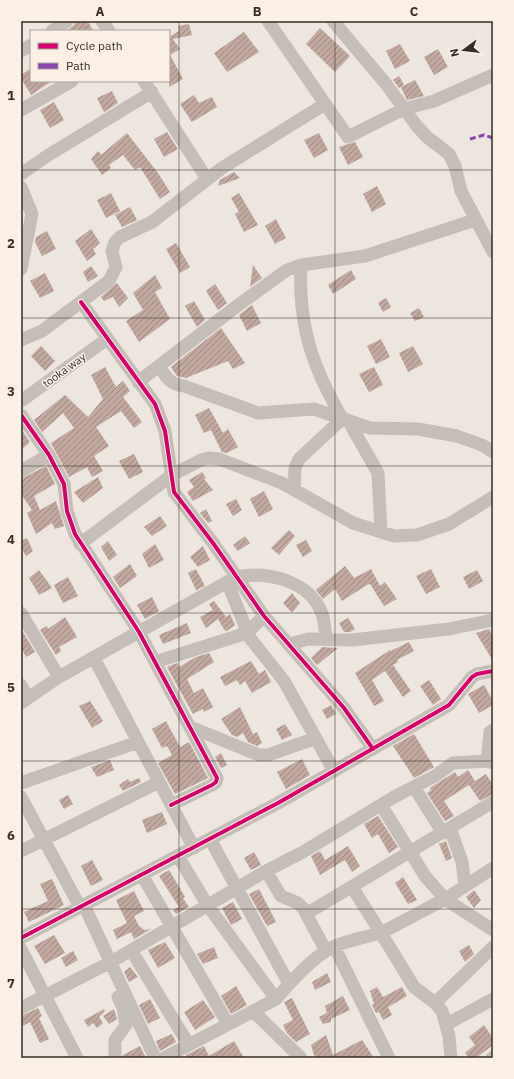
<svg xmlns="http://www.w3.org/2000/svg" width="514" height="1079" viewBox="0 0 514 1079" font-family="'IBM Plex Sans',sans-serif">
  <defs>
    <pattern id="building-hatch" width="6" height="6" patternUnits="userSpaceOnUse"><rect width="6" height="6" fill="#c2a89f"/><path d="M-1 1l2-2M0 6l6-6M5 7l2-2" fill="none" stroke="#9e8981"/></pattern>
  </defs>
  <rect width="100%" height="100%" fill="#ede6df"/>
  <path fill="url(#building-hatch)" d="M75 21H88L93 31H66L74 25Z
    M189 24 192 35 173 39 180 49 170 55 183 79 169 87V32L171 36 179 31 178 26Z
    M320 28 350 56 335 72 306 44Z
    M244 32 259 52 227 72 214 53Z
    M400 44 410 61 395 69 386 51Z
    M438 49 448 67 434 75 424 57Z
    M31 68V81H52L31 95 21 78V75Z
    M399 76 404 85 399 88 393 80Z
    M415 80 424 96 407 100 401 87Z
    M112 91 118 103 104 112 97 98Z
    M194 95 199 103 212 97 217 107 192 122 180 104Z
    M54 102 64 120 50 128 40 110Z
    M167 132 178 149 164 157 154 139Z
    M127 133 158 173 170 192 160 199 140 167 135 170 123 155 109 165 111 168 102 175 91 159 98 151 101 155Z
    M319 133 328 150 314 158 304 140Z
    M355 142 363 157 348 165 339 147Z
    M234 172 240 178 218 186 220 180Z
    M377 186 386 204 372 212 363 194Z
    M111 193 120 211 106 218 97 200Z
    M239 193 258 225 244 232 235 214 239 212 231 198Z
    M130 207 137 220 122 227 115 215Z
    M276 219 286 238 275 244 265 226Z
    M91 229 100 243 93 249 96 254 87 261 75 241Z
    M47 231 56 249 42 256 35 242 36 237Z
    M176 243 190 267 180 273 166 249Z
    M253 265 262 278 250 287Z
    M91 266 98 276 88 282 83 272Z
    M351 270 356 279 333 294 328 285Z
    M45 273 54 291 40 298 30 281Z
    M155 275 162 288 155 292 170 319 139 342 126 321 143 310 133 293Z
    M117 283 128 298 119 307 113 297 104 301 101 297Z
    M215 284 227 303 218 310 206 291Z
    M386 298 391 307 383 312 378 303Z
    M194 301 205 320 197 327 185 306Z
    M252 305 261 323 247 331 239 315Z
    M419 308 424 317 415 321 410 313Z
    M221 328 245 363 233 369 228 361 186 378 177 376 171 367Z
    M381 339 390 357 376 364 367 346Z
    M41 346 55 361 45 371 31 356Z
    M413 346 423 364 408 372 399 353Z
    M105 367 116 387 123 381 130 391 123 397 142 422 134 428 121 411 96 427 109 446 94 456 103 471 92 477 87 467 69 477 51 443 74 428 63 413 42 432 34 420 65 395 88 417 103 399 91 375Z
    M374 367 383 385 369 392 359 374Z
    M209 408 223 433 228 429 238 447 227 453 222 452 211 430 204 433 195 415Z
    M21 429 30 442 21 450Z
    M134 454 143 472 129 479 119 461Z
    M46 466 55 484 34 496 40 510 56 501 64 526 55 529 52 523 36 534 27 513 32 510 21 494V479Z
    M202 472 206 478 204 479 213 490 193 501 187 492 194 487 189 480Z
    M98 477 103 488 83 503 74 492Z
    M264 491 273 509 259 517 250 499Z
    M236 499 242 510 233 516 226 504Z
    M206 509 212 521 208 523 200 513Z
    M160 516 167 526 152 536 144 527Z
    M289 530 295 536 279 555 271 548Z
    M245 536 250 543 238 551 233 545Z
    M27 538 33 551 26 556 21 548V541Z
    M306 540 312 551 303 557 296 545Z
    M108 541 117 555 109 561 101 547Z
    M155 544 164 560 149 568 142 554Z
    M203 546 210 560 198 567 190 557Z
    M130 564 137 576 120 588 113 577Z
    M345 566 354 578 371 569 380 586 385 582 397 599 384 606 370 584 367 585 342 601 335 589 323 599 316 590Z
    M196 569 205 586 196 590 188 573Z
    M431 569 440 587 426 594 416 576Z
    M39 570 52 588 39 595 29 578Z
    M477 570 483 581 469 589 463 577Z
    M68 577 78 596 63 603 54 585Z
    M292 593 300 603 292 613 283 603Z
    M152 597 159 611 145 619 137 605Z
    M214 601 226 617 230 614 235 625 227 631H225L218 619 206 628 200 617 213 610 209 604Z
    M65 617 77 637 59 647 61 651 56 655 40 630 47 626 48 629Z
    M348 618 355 629 350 632H344L339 623Z
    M187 623 191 633 163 644 159 635Z
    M21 629 35 652 26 657 21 647Z
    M489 629 493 637V661L476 633Z
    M409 642 414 651 397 660 398 662 393 665 411 691 403 697 385 671 372 680 384 701 374 706 355 673 390 650 391 651Z
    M322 647 338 648 317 665 311 658Z
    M209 653 214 662 187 679 194 693 203 688 213 707 204 712 203 709 193 714 167 667 177 663 179 667 196 657Z
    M251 661 259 674 265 670 271 682 252 693 245 681 240 685 237 680 225 686 220 677Z
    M429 680 441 699 433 705 420 686Z
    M484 685 493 701V705L479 713 468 694Z
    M90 701 103 721 92 728 79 706Z
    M331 705 336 714 327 719 322 710Z
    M240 707 253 734 257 732 262 743 257 746 248 742 243 733 237 737 232 735 221 719Z
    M166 721 180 747 189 742 208 778 175 794 158 763 172 755 167 746 162 748 152 729Z
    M285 724 292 735 282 740 276 729Z
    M414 734 434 767 414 778 393 746Z
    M221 753 227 765 221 768 215 757Z
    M302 759 310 775 286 789 277 772Z
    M110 760 114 770 97 777 91 767Z
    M468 770 475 781 444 801 454 816 445 821 427 793 431 790 430 788 455 772 458 777Z
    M486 774 493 785V794L480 801 469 785Z
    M139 778 141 782 123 791 119 785 128 779 130 782Z
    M68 795 73 804 64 809 59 800Z
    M162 812 167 824 147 833 142 820Z
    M378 816 398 847 389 853 378 834 372 838 364 824Z
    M446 841 452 858 446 861 439 844Z
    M348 846 360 866 352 872 345 860 320 875 311 856 320 851 325 860Z
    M254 852 261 865 251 870 244 858Z
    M92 860 103 880 91 886 81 866Z
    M169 870 185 897 183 898 189 907 176 914 173 910 179 907 159 876Z
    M403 877 417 900 408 904 395 883Z
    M52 879 64 905 29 922 24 912 48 901 40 884Z
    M259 889 276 922 267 926 249 894Z
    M474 890 481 900 474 908 466 897Z
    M134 891 144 911 134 916 139 926 144 930 151 929 134 939 131 932 117 939 113 930 127 923 116 900Z
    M233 902 242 919 231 925 222 908Z
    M54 935 65 953 45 964 34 946Z
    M165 942 175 958 158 968 148 950Z
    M469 945 474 954 465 962 459 951Z
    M214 947 218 958 203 964 197 954Z
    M73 951 78 960 66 967 61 958Z
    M130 967 138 977 129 982 124 972Z
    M327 973 331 982 315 990 312 982Z
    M236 986 247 1005 231 1014 221 996Z
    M377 987 383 997 402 987 407 996 388 1007 392 1015 383 1020 379 1012 376 1013 372 1005 374 1004 370 991Z
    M343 996 350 1010 331 1019V1022L323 1024 319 1017 327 1013 325 1006Z
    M292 998 310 1034 296 1042 287 1033 283 1025 293 1020 284 1002Z
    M150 999 160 1018 148 1024 139 1005Z
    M203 1000 215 1017 195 1030 184 1012Z
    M38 1008 42 1016 39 1018 49 1039 40 1043 30 1022 21 1027V1016Z
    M104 1009 105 1011 99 1017 103 1023 97 1028 93 1023 88 1027 84 1020Z
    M114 1009 117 1019 109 1024 103 1016Z
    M484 1025 493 1038V1045L476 1058H469L465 1053 475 1045 469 1037Z
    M172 1034 176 1042 160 1051 156 1041Z
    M326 1035 333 1055 326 1058H315L311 1045Z
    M362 1040 374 1058H327L333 1055Z
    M234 1041 244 1058H187L186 1055 204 1046 209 1056Z
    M140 1046 146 1058H123V1055Z"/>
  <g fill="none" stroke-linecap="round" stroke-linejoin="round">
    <path stroke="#c5beb8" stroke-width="13" d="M102 21 109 31
      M268 21 348 137 404 109 434 101 493 75
      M333 21 386 84 416 125 427 137 449 154 455 166 461 191 493 252
      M52 31 67 21
      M21 51 31 45
      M144 81 207 179
      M21 110 72 81
      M21 174 47 156 152 92
      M21 187 32 214 21 269
      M81 302 155 404 165 431 174 492 213 543 264 616 344 708 373 749
      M21 340 42 331 109 281 116 267 112 251 115 242 120 237 152 222 222 168 325 104
      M159 366C166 377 170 385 184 386L258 413 314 409 370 428 418 429 457 436 482 445 493 452
      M138 382 237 306 287 270 301 265 365 256 475 220
      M21 401 107 339
      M21 415 49 455 64 484 67 511 75 534 139 632 217 778 216 782 212 785 171 805
      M348 420 378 473 381 531
      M21 471 49 455
      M294 490 295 468 299 459 342 419C335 405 327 391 321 377 305 342 299 303 301 265
      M80 544 172 475 201 460 209 458 219 459 282 483 353 523 394 536 417 535 449 524 493 497
      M225 583 230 589 250 638 284 681 334 771
      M21 613 59 677
      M290 644 308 639 352 640 449 629 493 620
      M94 658 194 848
      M155 662 247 633 264 616
      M21 685 28 698
      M21 703 59 677 236 577C267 571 310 580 322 614 325 621 325 631 326 639
      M190 727 259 755H268L316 738
      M487 761 490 732 493 730
      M21 783 138 742
      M414 787 443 833
      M21 797 80 907
      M381 805 425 876 445 899 493 930
      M450 828 462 862 465 886
      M210 839 289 984
      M21 851 159 782
      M178 856 208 906 276 999
      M266 871 281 896 298 903 303 908 326 951
      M142 875 228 1024
      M352 887 381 933 445 899 493 868
      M84 905 155 1058
      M306 914 493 802
      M21 938 278 803 449 705 472 677 477 674 493 671
      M334 946 389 1058
      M21 949 77 1058
      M131 950 189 1045
      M435 1003 493 947
      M21 1008 111 962 266 871 303 852 394 797 435 776 453 763 487 761 493 763
      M254 1012 301 1058
      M447 1024 493 999
      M115 1058V1040L126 1025 123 1008 118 997
      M164 1058 276 999C289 983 315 955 333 947 348 940 366 937 381 933L414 987 435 1003 442 1011 449 1036 451 1058
      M492 1058 493 1057"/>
    <path stroke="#8e44ad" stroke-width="3" stroke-dasharray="6 3" stroke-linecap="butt" d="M470 139 484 135 493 138"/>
    <g stroke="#faf0e5" stroke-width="6">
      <path id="cycleway" d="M81 302 155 404 165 431 174 492 213 543 264 616 344 708 373 749
        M21 415 49 455 64 484 67 511 75 534 139 632 217 778 216 782 212 785 171 805
        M21 938 278 803 449 705 472 677 477 674 493 671"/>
    </g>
    <use href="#cycleway" stroke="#d6006c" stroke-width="4"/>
  </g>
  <path fill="none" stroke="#362b26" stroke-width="1" stroke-opacity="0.55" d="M179 21V1058M335 21V1058M21 170H493M21 318H493M21 466H493M21 613H493M21 761H493M21 909H493"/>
  <g text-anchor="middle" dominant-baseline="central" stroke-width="3" stroke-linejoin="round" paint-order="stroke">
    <g font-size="11" fill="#362b26" stroke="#faf0e5">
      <text transform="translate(64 370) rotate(-36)">tooka way</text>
    </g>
  </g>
  <rect width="514" height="1079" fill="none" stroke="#faf0e5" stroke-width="44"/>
  <rect x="30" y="30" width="140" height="52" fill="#faf0e5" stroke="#aca199"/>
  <rect x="38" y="43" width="20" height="6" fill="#d6006c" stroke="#aca199"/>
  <text x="66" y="50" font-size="12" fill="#362b26">Cycle path</text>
  <rect x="38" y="63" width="20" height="6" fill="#8e44ad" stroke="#aca199"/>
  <text x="66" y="70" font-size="12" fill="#362b26">Path</text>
  <g transform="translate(464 50) rotate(255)" stroke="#faf0e5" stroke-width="3" paint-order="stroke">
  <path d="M0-3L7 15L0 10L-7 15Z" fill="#362b26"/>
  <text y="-6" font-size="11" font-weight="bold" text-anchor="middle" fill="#362b26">N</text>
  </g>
  <rect x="22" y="22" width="470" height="1035" fill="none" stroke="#362b26" stroke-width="1.5"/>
  <g font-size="13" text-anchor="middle" font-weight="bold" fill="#362b26">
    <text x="100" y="16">A</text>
    <text x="257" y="16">B</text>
    <text x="414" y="16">C</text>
    <text x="11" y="100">1</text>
    <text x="11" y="248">2</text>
    <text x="11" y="396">3</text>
    <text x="11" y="544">4</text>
    <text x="11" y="692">5</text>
    <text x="11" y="840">6</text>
    <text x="11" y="988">7</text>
  </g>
</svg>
